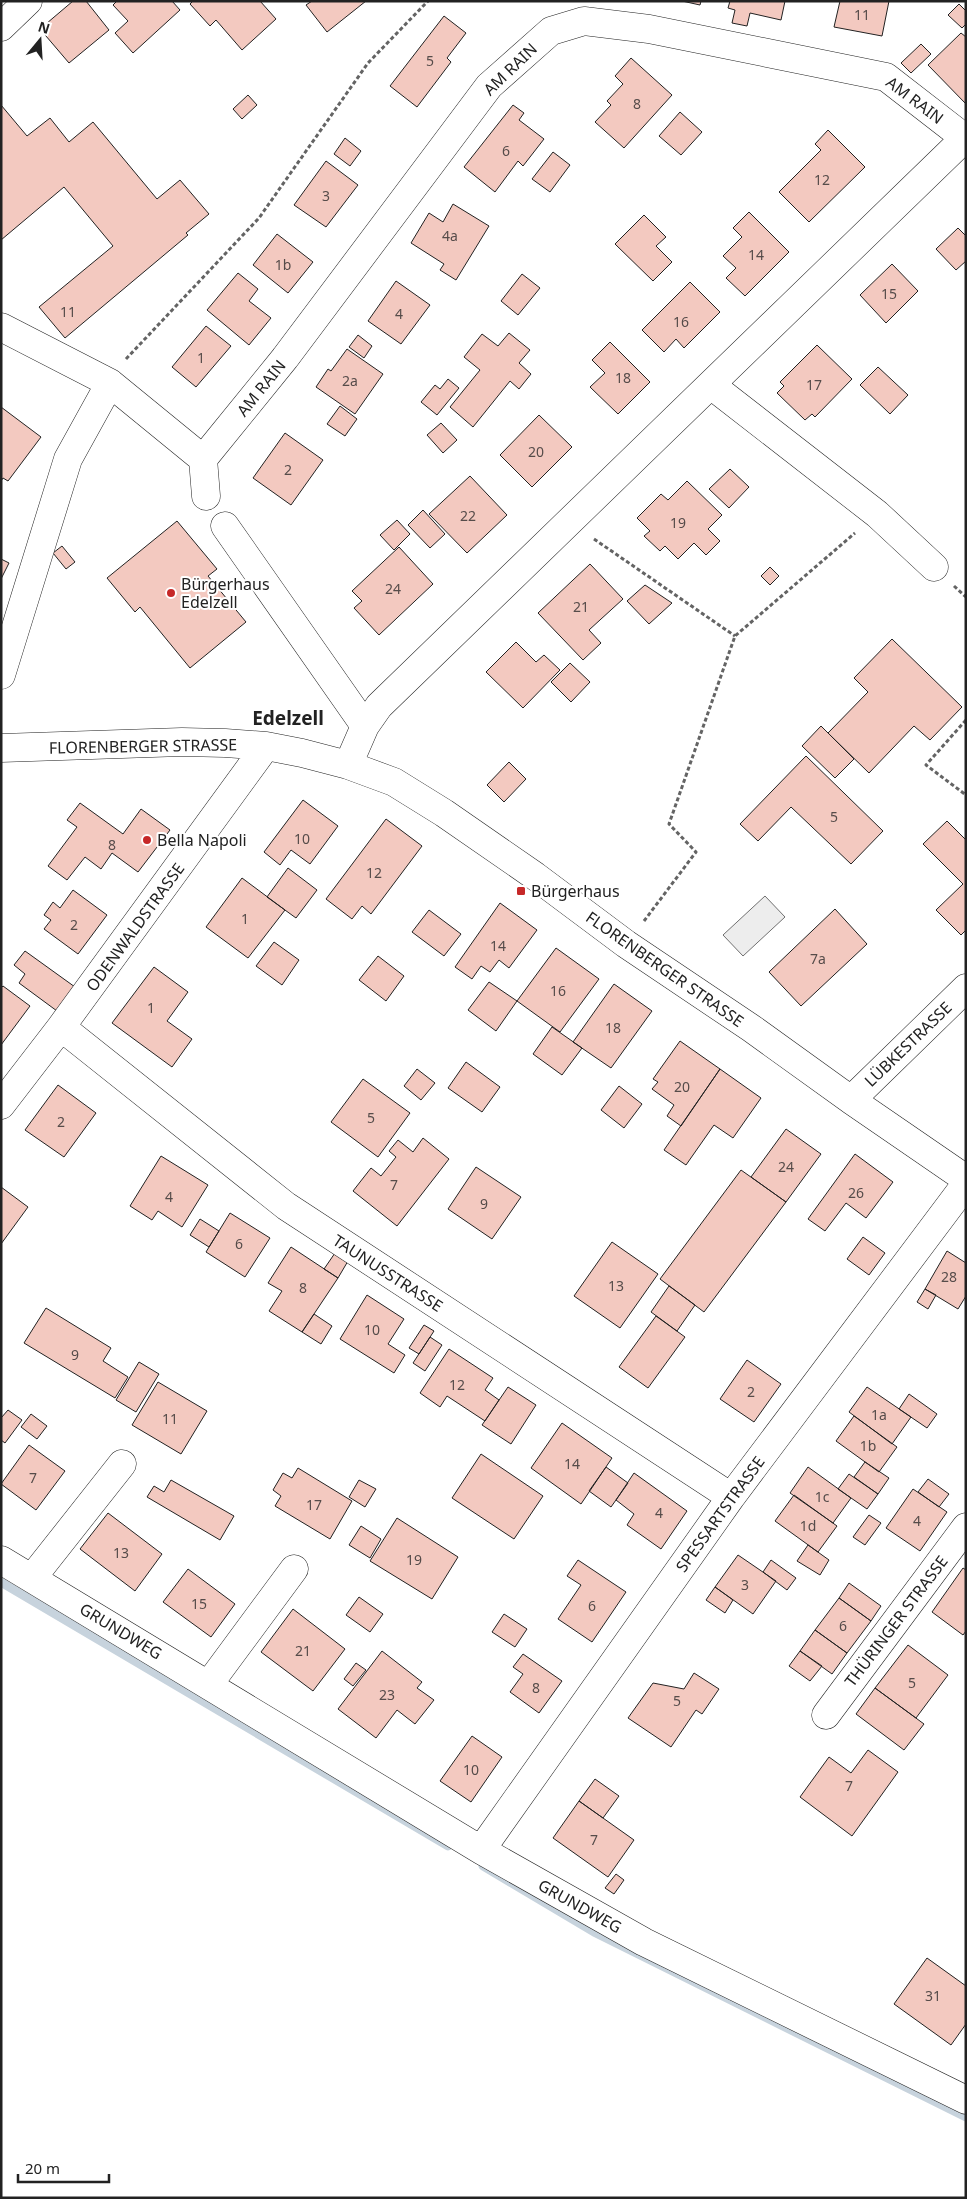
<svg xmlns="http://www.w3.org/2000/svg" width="967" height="2199" viewBox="0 0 967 2199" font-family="'Noto Sans',sans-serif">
  <rect width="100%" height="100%" fill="#fff"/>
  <path fill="#ededed" stroke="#6f6f6f" d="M765 896 785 917 743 956 723 935Z"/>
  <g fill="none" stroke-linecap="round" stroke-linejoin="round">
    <path stroke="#c7d3dd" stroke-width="9" d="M1 1582 448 1846
      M483 1866 594 1932 966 2117"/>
  </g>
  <path fill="#f3c9c0" stroke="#222" d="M73 1H86L109 30 69 63 40 29Z
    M117 1H172L180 10 133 53 115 33 128 21 113 5Z
    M193 1H260L276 19 242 50 216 20 210 26 190 4Z
    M312 1H366L327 32 306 5Z
    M682 1H701L700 5Z
    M730 1H785L781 20 750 13 747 26 732 23 735 10 728 8Z
    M840 1H889L882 36 834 27Z
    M959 4 966 11V24L962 28 948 15Z
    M444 16 466 33 447 58 451 62 417 107 390 86Z
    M961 33 966 37V104L928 65Z
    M921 44 931 54 911 73 901 63Z
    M631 58 672 95 624 148 595 122 611 105 607 101 623 84 615 76Z
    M248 95 257 105 242 119 233 109Z
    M1 105 27 136 50 118 69 142 93 122 157 199 180 180 209 214 186 233 188 235 65 338 39 307 113 246 64 187 1 240Z
    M513 105 524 113 519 120 544 139 523 166 518 161 495 192 464 167Z
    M680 112 702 132 681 155 659 136Z
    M828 130 865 167 809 222 779 192 821 150 815 144Z
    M345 138 361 151 350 166 334 154Z
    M553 152 570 165 550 192 532 179Z
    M326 161 358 185 326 227 294 205Z
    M453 204 489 226 456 280 440 270 444 264 411 243 429 213 443 222Z
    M749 212 789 252 745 296 726 278 736 268 723 256 742 237 733 228Z
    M644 215 666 237 656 246 672 262 653 281 615 244Z
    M958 228 966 236V261L956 270 936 249Z
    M277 234 313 262 288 293 253 265Z
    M892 264 918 291 886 323 860 295Z
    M238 273 258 289 249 301 271 318 249 345 207 310Z
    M522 274 540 288 518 315 501 301Z
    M396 281 430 305 401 344 368 321Z
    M690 282 720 312 684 348 676 339 664 352 642 330Z
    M206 326 231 346 196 387 172 367Z
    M509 333 530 350 519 363 531 374 519 389 510 381 473 427 450 407 480 370 464 357 482 334 498 346Z
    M358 335 372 346 364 358 349 347Z
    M610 342 650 382 618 414 590 387 605 373 592 360Z
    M817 345 852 379 815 417 812 414 805 420 777 393 784 386 780 382Z
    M347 349 383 374 355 414 316 387 328 369 331 371Z
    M878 367 908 395 890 414 860 385Z
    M448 379 459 388 437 415 421 402 435 385 440 389Z
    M340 406 357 419 345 436 327 424Z
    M1 407 41 437 8 481 3 478 1 481Z
    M539 415 572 447 532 487 500 455Z
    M441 423 457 440 443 453 427 435Z
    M285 433 323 460 291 505 253 478Z
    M730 469 749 487 729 508 709 489Z
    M470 476 507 515 467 553 429 514Z
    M687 481 722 515 708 529 720 541 706 555 694 543 678 559 665 546 660 551 644 536 650 531 637 518 661 494 668 500Z
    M423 510 445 534 430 548 408 525Z
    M397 520 410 534 394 550 380 535Z
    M177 521 217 569 208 576 246 622 190 668 140 607 135 612 107 578Z
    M62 546 75 562 66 569 53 553Z
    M399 547 433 584 379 635 354 608 362 601 352 591Z
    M1 559 9 563 1 579Z
    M590 564 623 599 589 630 601 643 583 660 538 613Z
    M770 567 779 576 770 585 761 576Z
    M645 585 672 603 649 624 627 601Z
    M892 639 962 707 930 740 914 726 869 773 828 733 868 692 854 678Z
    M516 642 536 662 544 655 560 670 523 708 486 672Z
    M570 663 590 682 571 702 551 682Z
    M821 726 854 759 835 778 802 746Z
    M806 756 883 831 851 864 791 807 758 841 740 824Z
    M509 762 526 779 504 802 487 785Z
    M303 800 338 826 310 864 291 850 280 865 264 852Z
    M80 803 123 834 141 809 170 830 138 872 112 853 101 869 85 857 67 880 48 866 77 827 67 820Z
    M386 819 422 846 371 914 362 906 352 919 326 899Z
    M947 821 966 840V930L961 935 936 910 963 884 923 844Z
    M288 868 317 890 296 918 267 897Z
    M242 878 285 910 248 958 206 927Z
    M73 890 107 915 78 954 44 929 51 920 44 915 53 902 60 908Z
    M500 903 537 930 509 968 499 960 490 972 481 966 472 979 455 967Z
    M835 909 867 944 801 1006 769 972Z
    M429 910 461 934 444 956 412 932Z
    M274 942 299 960 282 985 256 966Z
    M556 948 599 979 560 1032 517 1001Z
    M25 951 75 987 57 1011 19 983 25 974 14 965Z
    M378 956 404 976 386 1001 359 980Z
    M154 967 188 992 167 1021 192 1039 172 1067 112 1023Z
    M489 982 517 1001 496 1031 468 1010Z
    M614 984 652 1011 611 1068 573 1042Z
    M3 986 30 1006 1 1045V988Z
    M552 1027 582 1048 562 1075 533 1054Z
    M680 1041 720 1069 681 1126 667 1116 674 1105 652 1089 658 1082 653 1079Z
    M466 1062 500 1087 482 1112 448 1088Z
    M417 1069 435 1083 421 1100 404 1086Z
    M720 1069 761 1098 733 1138 714 1125 686 1165 664 1150Z
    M363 1079 410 1113 378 1157 331 1122Z
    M58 1085 96 1113 64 1157 25 1130Z
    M619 1086 642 1104 624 1128 601 1110Z
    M786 1129 821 1154 786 1202 751 1177Z
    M423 1138 449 1159 397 1226 353 1191 371 1168 381 1176 396 1157 389 1151 398 1140 413 1152Z
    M855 1154 893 1182 866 1218 846 1203 825 1231 808 1219Z
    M161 1156 208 1185 182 1227 158 1211 152 1220 130 1206Z
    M476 1167 521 1197 492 1239 448 1209Z
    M741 1170 786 1202 704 1312 660 1279Z
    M1 1187 28 1207 1 1244Z
    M230 1213 270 1238 245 1277 206 1252Z
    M200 1219 219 1231 209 1247 190 1235Z
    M863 1237 885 1253 869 1275 847 1259Z
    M612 1242 658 1274 620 1328 574 1296Z
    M291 1247 338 1278 302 1332 269 1311 282 1291 268 1283Z
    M947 1251 966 1263V1296L958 1309 925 1289Z
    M335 1253 348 1261 338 1278 324 1269Z
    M669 1286 695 1305 677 1331 651 1312Z
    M925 1289 936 1295 928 1309 917 1302Z
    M367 1295 404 1319 388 1344 405 1355 394 1373 340 1339Z
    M46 1308 111 1348 103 1361 128 1377 115 1398 24 1343Z
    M314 1314 332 1326 321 1344 302 1332Z
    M656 1316 685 1337 648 1388 619 1367Z
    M424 1325 434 1331 419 1354 409 1348Z
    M430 1337 442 1345 425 1371 413 1363Z
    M449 1349 493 1378 485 1390 499 1400 485 1421 447 1396 440 1407 420 1393Z
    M747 1360 781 1384 754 1422 720 1399Z
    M139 1362 159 1374 136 1412 116 1400Z
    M158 1382 207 1411 181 1454 132 1425Z
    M508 1387 536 1405 511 1444 482 1425Z
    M867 1387 911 1417 892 1444 849 1412Z
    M909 1394 937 1414 927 1428 899 1409Z
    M8 1410 22 1420 5 1443 1 1440V1418Z
    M31 1414 47 1426 37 1439 21 1427Z
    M854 1416 897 1447 879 1472 836 1441Z
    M562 1423 612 1458 581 1504 531 1468Z
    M29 1445 65 1471 36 1510 1 1484Z
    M481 1454 543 1496 514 1539 452 1498Z
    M865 1462 889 1478 878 1494 854 1477Z
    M606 1467 628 1483 611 1507 589 1491Z
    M808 1467 851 1498 833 1523 790 1493Z
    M298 1468 352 1501 330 1539 275 1506 281 1496 273 1490 283 1473 292 1478Z
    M634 1473 687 1511 661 1549 627 1525 634 1514 616 1500Z
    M849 1474 878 1494 867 1509 838 1489Z
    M928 1479 949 1494 939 1507 918 1492Z
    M171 1480 234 1516 220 1540 147 1497 154 1486 164 1492Z
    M359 1480 376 1489 365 1507 349 1497Z
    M913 1489 947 1512 920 1551 886 1528Z
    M794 1495 837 1526 818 1552 775 1521Z
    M108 1513 162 1554 135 1591 80 1549Z
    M869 1515 881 1523 865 1545 853 1537Z
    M397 1518 458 1557 432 1599 370 1561Z
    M361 1526 381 1539 370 1558 349 1545Z
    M808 1545 829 1560 820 1575 797 1561Z
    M738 1555 776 1581 753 1614 715 1587Z
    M578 1560 626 1592 592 1642 558 1619 581 1585 567 1576Z
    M771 1560 796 1578 787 1590 763 1572Z
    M963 1568 966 1570V1631L963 1635 932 1612Z
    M188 1569 235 1604 211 1637 163 1602Z
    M849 1583 881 1606 871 1621 839 1598Z
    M715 1587 733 1600 725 1613 706 1600Z
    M359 1597 383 1614 370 1632 346 1615Z
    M839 1598 871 1621 847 1653 815 1630Z
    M293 1609 345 1649 313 1691 261 1652Z
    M504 1614 527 1629 515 1647 492 1632Z
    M815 1630 847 1653 832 1674 800 1651Z
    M908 1645 948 1675 916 1718 875 1688Z
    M382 1651 422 1682 417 1688 434 1700 415 1724 397 1710 376 1738 338 1709Z
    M800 1651 822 1666 810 1681 789 1666Z
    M523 1654 562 1681 539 1713 510 1692 523 1674 513 1667Z
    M356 1663 366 1670 353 1686 344 1679Z
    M694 1673 719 1689 702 1714 696 1710 671 1747 628 1718 653 1683 684 1689Z
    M875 1688 924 1724 904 1750 856 1714Z
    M472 1736 502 1757 471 1802 440 1781Z
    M868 1750 898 1772 852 1836 800 1797 829 1757 851 1773Z
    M595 1779 619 1796 603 1818 579 1801Z
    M579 1801 634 1840 608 1877 553 1838Z
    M616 1874 624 1880 614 1894 605 1888Z
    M927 1958 966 1986V2024L951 2045 894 2004Z"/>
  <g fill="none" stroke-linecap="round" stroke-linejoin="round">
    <g stroke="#222" stroke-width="29">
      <path id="minor" d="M1 27 28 1
        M1 327 110 383 203 459 285 358 489 86 551 31 584 21 649 29 886 77 966 139
        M711 385 877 514 934 567
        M203 459 206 496
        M225 526 365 726
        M1 675 68 459 110 383
        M1 748 182 742 225 743 266 746 302 753 348 765 394 782 444 813 535 876 626 944 751 1028 851 1100 966 1179
        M348 765 365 726 379 706 966 137
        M61 1027 286 1206 731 1497
        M851 1100 966 988
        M1 1105 61 1027 266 746
        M1 1560 481 1850 644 1942 966 2100
        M32 1578 122 1464
        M209 1684 294 1569
        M826 1715 966 1527
        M481 1850 731 1497 966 1184"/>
    </g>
    <path stroke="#646464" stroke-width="3" stroke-dasharray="4 2.5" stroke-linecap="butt" d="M126 359 259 218 368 63 428 1
      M594 539 735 636
      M954 586 966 597
      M966 720 926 765 966 795
      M644 921 696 852 669 824 735 636 855 533"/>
    <use href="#minor" stroke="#fff" stroke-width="28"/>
  </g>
  <g fill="#c62828" stroke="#fff" stroke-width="2">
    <circle cx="171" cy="593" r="5"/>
    <circle cx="147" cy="840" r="5"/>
    <rect x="516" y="886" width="10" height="10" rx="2.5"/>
  </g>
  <g text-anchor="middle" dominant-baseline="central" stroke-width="4" stroke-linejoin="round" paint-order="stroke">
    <g font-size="14" fill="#564c4a">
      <text x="862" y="14">11</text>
      <text x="430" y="60">5</text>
      <text x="637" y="103">8</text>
      <text x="506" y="150">6</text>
      <text x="822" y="179">12</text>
      <text x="326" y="195">3</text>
      <text x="450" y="235">4a</text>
      <text x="756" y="254">14</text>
      <text x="283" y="264">1b</text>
      <text x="889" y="293">15</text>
      <text x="68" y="311">11</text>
      <text x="399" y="313">4</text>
      <text x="681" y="321">16</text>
      <text x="201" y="357">1</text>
      <text x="623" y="377">18</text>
      <text x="350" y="380">2a</text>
      <text x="814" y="384">17</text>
      <text x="536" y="451">20</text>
      <text x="288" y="469">2</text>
      <text x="468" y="515">22</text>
      <text x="678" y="522">19</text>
      <text x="393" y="588">24</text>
      <text x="581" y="606">21</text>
      <text x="834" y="816">5</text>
      <text x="302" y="838">10</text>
      <text x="112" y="844">8</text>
      <text x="374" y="872">12</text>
      <text x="245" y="918">1</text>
      <text x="74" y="924">2</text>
      <text x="498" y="945">14</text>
      <text x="818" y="958">7a</text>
      <text x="558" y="990">16</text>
      <text x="151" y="1007">1</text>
      <text x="613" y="1027">18</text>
      <text x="682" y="1086">20</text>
      <text x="371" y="1117">5</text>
      <text x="61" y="1121">2</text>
      <text x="786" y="1166">24</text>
      <text x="394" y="1184">7</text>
      <text x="856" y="1192">26</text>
      <text x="169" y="1196">4</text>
      <text x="484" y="1203">9</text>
      <text x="239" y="1243">6</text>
      <text x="949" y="1276">28</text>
      <text x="616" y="1285">13</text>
      <text x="303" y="1287">8</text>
      <text x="372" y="1329">10</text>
      <text x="75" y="1354">9</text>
      <text x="457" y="1384">12</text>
      <text x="751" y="1391">2</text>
      <text x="879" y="1414">1a</text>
      <text x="170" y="1418">11</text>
      <text x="868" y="1445">1b</text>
      <text x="572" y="1463">14</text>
      <text x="33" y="1477">7</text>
      <text x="822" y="1496">1c</text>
      <text x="314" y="1504">17</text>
      <text x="659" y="1512">4</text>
      <text x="917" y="1520">4</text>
      <text x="808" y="1525">1d</text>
      <text x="121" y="1552">13</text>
      <text x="414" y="1559">19</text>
      <text x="745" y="1584">3</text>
      <text x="199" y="1603">15</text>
      <text x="592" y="1605">6</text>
      <text x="843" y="1625">6</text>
      <text x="303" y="1650">21</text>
      <text x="912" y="1682">5</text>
      <text x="536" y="1687">8</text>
      <text x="387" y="1694">23</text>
      <text x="677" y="1700">5</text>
      <text x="471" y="1769">10</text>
      <text x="849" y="1785">7</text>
      <text x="594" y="1839">7</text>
      <text x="933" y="1995">31</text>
    </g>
    <g font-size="16" fill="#222" stroke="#fff">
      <text transform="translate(510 69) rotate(-44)">AM RAIN</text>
      <text transform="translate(915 100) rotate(37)">AM RAIN</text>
      <text transform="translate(261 388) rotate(-51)">AM RAIN</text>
      <text transform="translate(143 746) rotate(-1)">FLORENBERGER STRASSE</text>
      <text transform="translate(135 927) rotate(-54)">ODENWALDSTRASSE</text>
      <text transform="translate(665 969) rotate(35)">FLORENBERGER STRASSE</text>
      <text transform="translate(908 1044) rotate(-44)">LÜBKESTRASSE</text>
      <text transform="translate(388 1273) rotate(33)">TAUNUSSTRASSE</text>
      <text transform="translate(720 1514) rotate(-54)">SPESSARTSTRASSE</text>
      <text transform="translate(896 1621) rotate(-53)">THÜRINGER STRASSE</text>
      <text transform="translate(121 1631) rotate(31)">GRUNDWEG</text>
      <text transform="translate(580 1906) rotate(29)">GRUNDWEG</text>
    </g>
    <g font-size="16" fill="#222" stroke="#fff" text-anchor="start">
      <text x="181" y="584">Bürgerhaus<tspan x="181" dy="18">Edelzell</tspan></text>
      <text x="157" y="840">Bella Napoli</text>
      <text x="531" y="891">Bürgerhaus</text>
    </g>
    <g font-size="19" font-weight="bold" fill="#222" stroke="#fff">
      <text x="288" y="718">Edelzell</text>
    </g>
  </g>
  <rect width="967" height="2199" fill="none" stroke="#222222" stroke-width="5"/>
  <g transform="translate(40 40) rotate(18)" stroke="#ffffff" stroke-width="4" paint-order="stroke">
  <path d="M0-4L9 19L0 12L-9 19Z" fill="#222222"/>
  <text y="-8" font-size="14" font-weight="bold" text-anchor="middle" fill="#222222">N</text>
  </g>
  <path d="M18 2174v8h91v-8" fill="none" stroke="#222222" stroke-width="2.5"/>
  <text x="25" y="2174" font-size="15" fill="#222222" stroke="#ffffff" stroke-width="4" paint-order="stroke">20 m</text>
</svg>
